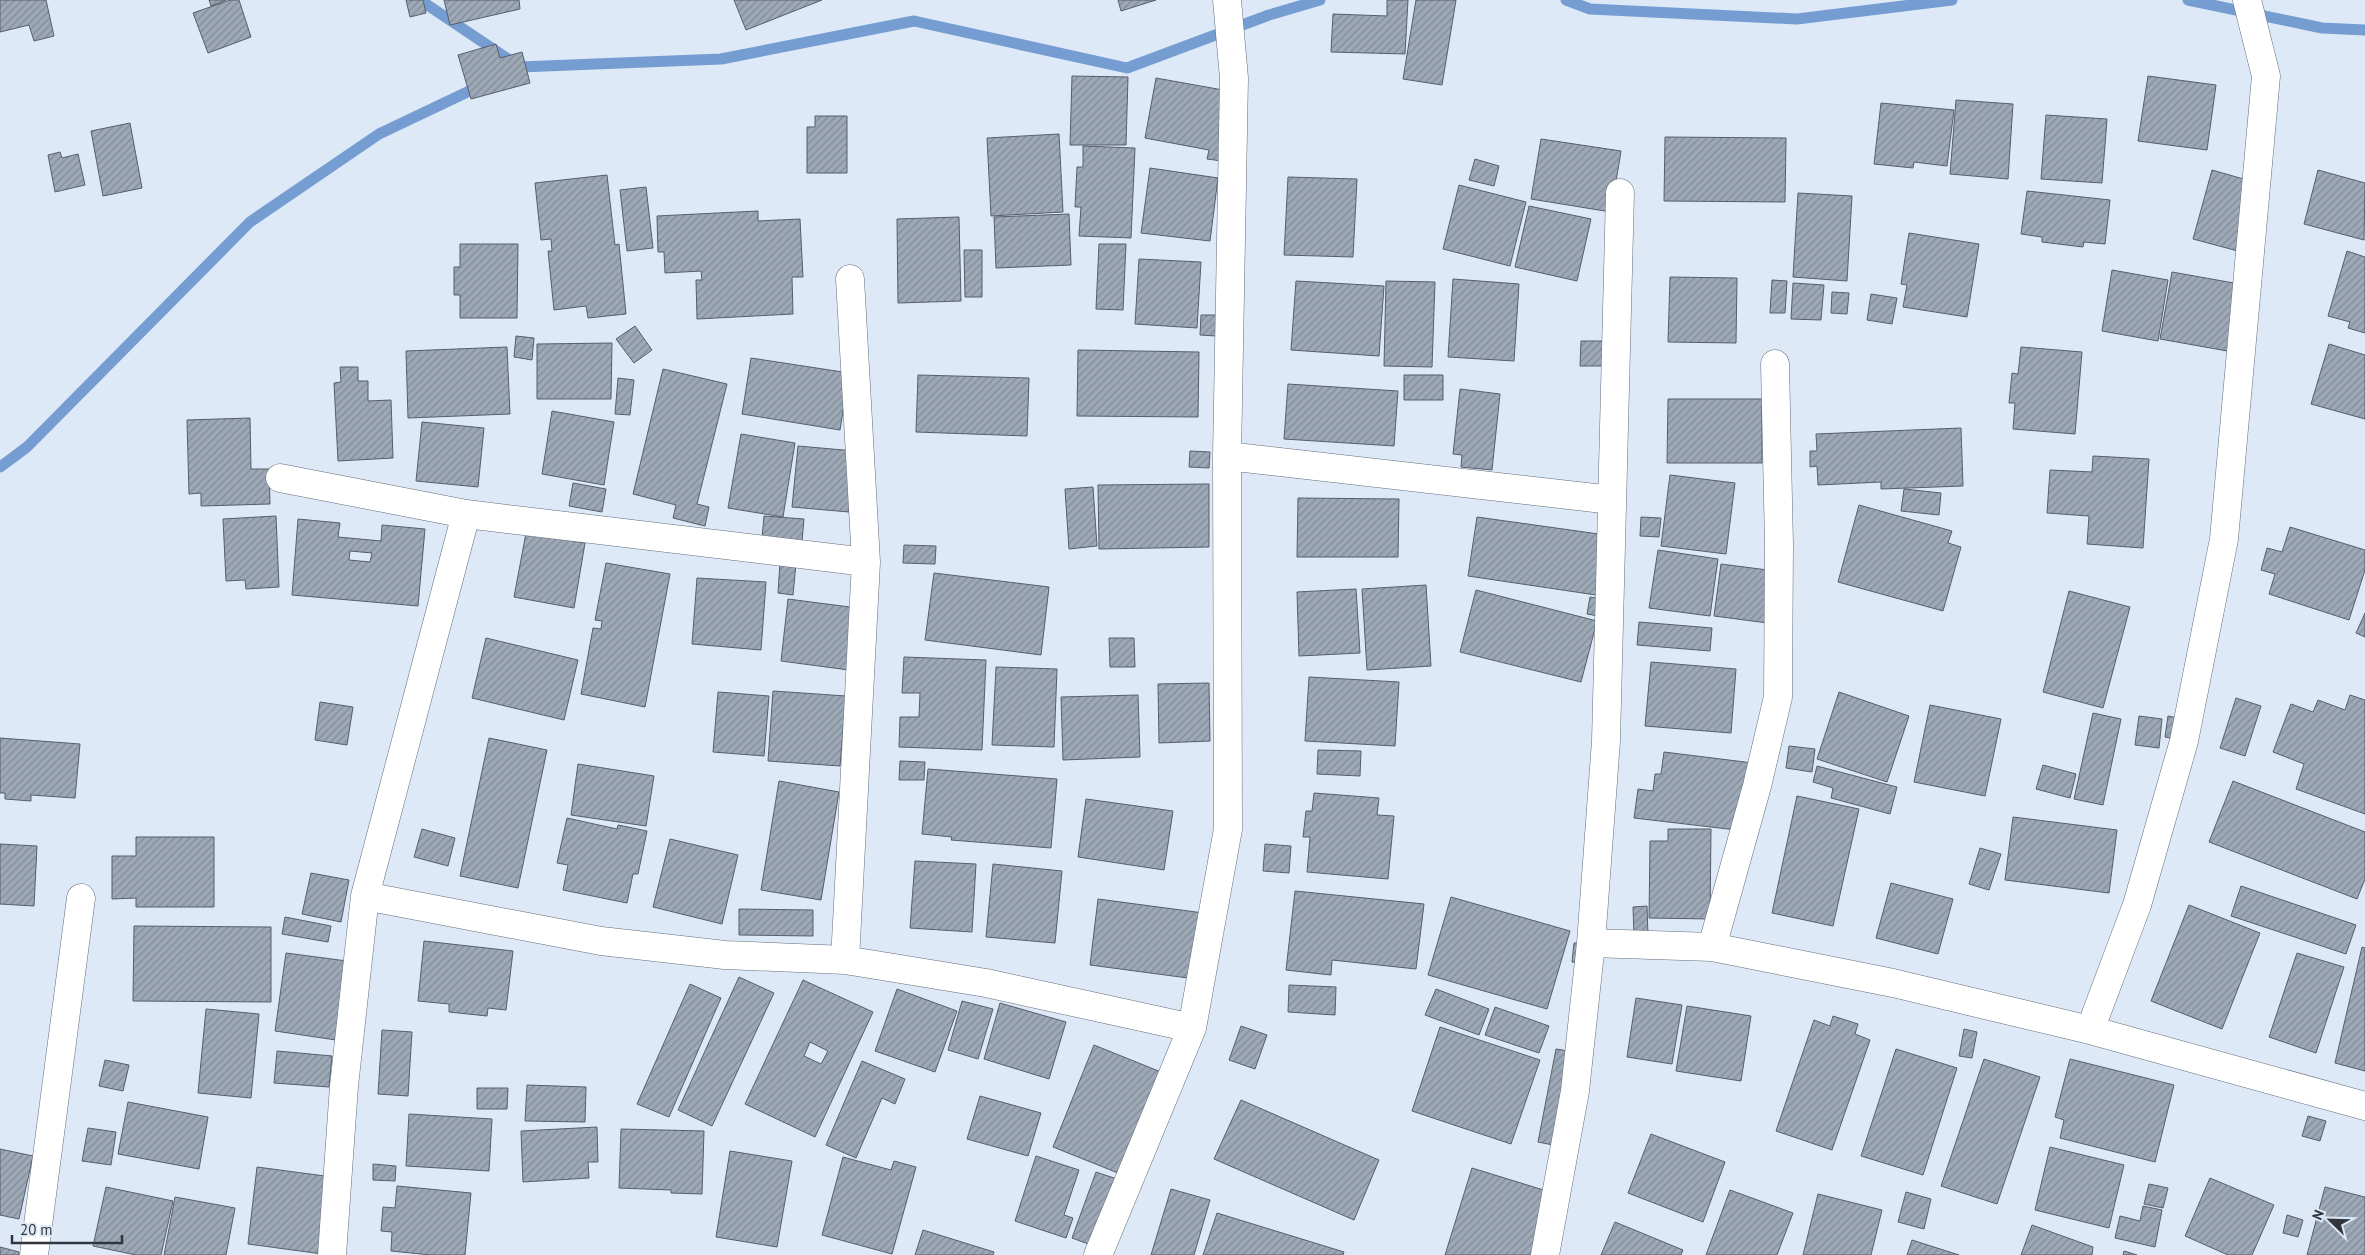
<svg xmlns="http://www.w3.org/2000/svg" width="2365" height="1255" viewBox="0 0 2365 1255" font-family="'PT Sans',sans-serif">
  <defs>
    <pattern id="building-hatch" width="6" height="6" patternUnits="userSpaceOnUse" patternTransform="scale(1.25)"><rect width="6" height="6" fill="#9ea9b7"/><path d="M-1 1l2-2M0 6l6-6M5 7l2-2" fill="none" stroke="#818a96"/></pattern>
  </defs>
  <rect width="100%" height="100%" fill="#dee9f8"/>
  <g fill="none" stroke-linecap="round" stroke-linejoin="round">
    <path stroke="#759dd2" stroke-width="11" d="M420 0 520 67 721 59 914 21 1127 68 1269 15 1320 0
      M1566 0 1590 9 1797 19 1952 0
      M2188 0 2322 28 2365 30
      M0 467 27 447 250 222 379 134 482 85"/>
  </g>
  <path fill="url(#building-hatch)" stroke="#555f6b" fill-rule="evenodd" d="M0 0H46L54 36 34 41 29 25 0 32Z
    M209 0H226L211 6Z
    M230 0H239L251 37 208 53 193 13Z
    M406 0H423L426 13 410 17Z
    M444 0H519L520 9 450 25Z
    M734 0H822L746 30Z
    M1118 0H1156L1121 11Z
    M1387 0H1408L1405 54 1331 52 1333 14 1387 16Z
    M1416 0H1456L1442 85 1403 79Z
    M496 44 500 58 522 52 530 83 471 99 458 55Z
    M1072 76 1128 77 1126 145H1070Z
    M2148 76 2216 85 2207 150 2138 141Z
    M1156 78 1234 92 1222 161 1207 159 1209 150 1145 138Z
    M1956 100 2013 104 2008 179 1950 174Z
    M1881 103 1954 110 1947 166 1914 162 1913 168 1874 164Z
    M2046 115 2107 119 2102 183 2041 179Z
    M815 116H847V173H807V127H815Z
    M130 123 142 188 103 196 91 131Z
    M1059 134 1063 212 991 216 987 138Z
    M1665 137 1786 138 1785 202 1664 201Z
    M1541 139 1621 151 1611 212 1531 199Z
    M1083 146 1135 148 1131 238 1079 236 1081 207H1075L1077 167H1083Z
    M60 152 62 158 78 154 85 185 55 192 48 155Z
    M1475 159 1499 166 1494 186 1469 180Z
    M1150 168 1218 178 1210 241 1141 233Z
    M2212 170 2268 186 2249 254 2193 239Z
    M2318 170 2365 183 2364 240 2304 224Z
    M607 175 615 245 619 244 626 314 588 318 586 306 554 310 548 251H552L551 239 541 240 535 183Z
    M1288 177 1357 179 1353 257 1284 255Z
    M1459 185 1526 202 1510 266 1443 249Z
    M646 187 653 248 627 251 620 190Z
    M2027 191 2110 200 2105 244 2084 242 2083 247 2042 242V237L2021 234Z
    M1798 193 1852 196 1847 281 1793 277Z
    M1529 206 1591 219 1577 281 1515 267Z
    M758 211V221L800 219 803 277H792L793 314 697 319 696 280H702L701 271 665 273 664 252H658L657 216Z
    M1069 214 1071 265 996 268 994 217Z
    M959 217 961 301 898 303 897 219Z
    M1909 233 1979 244 1967 317 1903 307 1907 285 1901 284Z
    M460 244H518L517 318H460V295H454V267H460Z
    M1099 244H1126L1123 310 1096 309Z
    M964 250H982V297H965Z
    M2347 251 2365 257V333L2348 328 2350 322 2328 316Z
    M1139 259 1201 262 1197 328 1135 324Z
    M2112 270 2168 280 2158 341 2102 331Z
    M2172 272 2245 285 2233 352 2160 339Z
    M1670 277 1737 278 1736 343 1668 342Z
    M1453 279 1519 284 1514 361 1448 357Z
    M1772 280 1787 281 1785 313H1770Z
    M1296 281 1384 286 1379 356 1291 350Z
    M1386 281 1435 282 1432 367 1384 366Z
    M1793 283 1824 285 1821 320 1791 319Z
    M1832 292 1849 293 1847 314 1831 313Z
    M1871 294 1897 298 1892 324 1867 320Z
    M1201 315H1217L1216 336 1200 335Z
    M635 326 652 350 634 363 616 339Z
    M516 336 534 338 532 360 514 357Z
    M1581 341H1604V366H1580Z
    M612 343 611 399H537V344Z
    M2329 344 2365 355V419L2311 404Z
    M507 347 510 414 408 418 406 351Z
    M2021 347 2082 352 2075 434 2013 429 2015 403H2009L2012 373 2018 374Z
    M1078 350 1199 352 1198 417 1077 416Z
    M751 358 849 373 840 430 742 414Z
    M340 367H358V381H368V401L391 400 393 458 338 461 334 383 341 382Z
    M663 369 727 384 697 504 709 507 705 526 673 518 676 505 633 494Z
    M918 375 1029 378 1027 436 916 432Z
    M1404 375H1443V400H1404Z
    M618 378 634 380 630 415 615 414Z
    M1288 384 1398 391 1394 446 1284 439Z
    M1460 389 1500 394 1492 470 1461 467 1462 455 1453 454Z
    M1668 399H1762V463H1667Z
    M552 411 614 422 604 485 542 474Z
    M250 418 251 469H269L270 504 201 506V493L189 494 187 420Z
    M422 422 484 428 478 487 416 481Z
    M1961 428 1963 486 1881 489V482L1818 485 1817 466 1810 467V451H1817L1816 434Z
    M741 434 795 443 783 517 728 508Z
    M798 446 855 451 849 512 792 507Z
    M1190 451 1210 452 1209 468 1189 467Z
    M2093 456 2149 459 2143 548 2087 544 2089 516 2047 513 2050 470 2092 472Z
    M1670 475 1735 483 1726 554 1661 546Z
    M573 483 606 489 602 512 569 506Z
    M1209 484V547L1099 549 1098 485Z
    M1093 487 1097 546 1069 549 1065 489Z
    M1904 489 1941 493 1939 515 1901 511Z
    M1298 498 1399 499 1398 557H1297Z
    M1859 505 1952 531 1948 543 1961 547 1943 611 1838 582Z
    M276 516 279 587 246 589 245 580 226 581 223 519Z
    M764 516 804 519 802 541 762 538Z
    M1477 517 1606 535 1596 595 1468 576Z
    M1641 517 1661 518 1659 537 1640 536Z
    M298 519 340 523 338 537 381 541 382 525 425 529 418 606 292 595ZM350 551 372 553 370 562 349 560Z
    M2290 527 2365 550V570L2349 620 2269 594 2275 574 2261 570 2267 548 2282 552Z
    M526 533 585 543 574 608 514 597Z
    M904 545 936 546 935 564 903 563Z
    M1658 550 1718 559 1710 616 1649 608Z
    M780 562 796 563 793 595 778 593Z
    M606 563 670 574 645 707 581 694 593 628 601 629 602 621 595 620Z
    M1721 564 1783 572 1775 624 1714 616Z
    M934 573 1049 587 1041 655 925 640Z
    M697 578 766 582 761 650 692 644Z
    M1426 585 1431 666 1367 670 1362 589Z
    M1356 589 1360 653 1299 656 1297 592Z
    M1476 590 1597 621 1581 682 1460 652Z
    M2069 591 2130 607 2103 708 2043 692Z
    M1590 597 1613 601 1610 618 1587 614Z
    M788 599 873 610 864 672 781 661Z
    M2365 613V637L2356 633Z
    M1639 622 1712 628 1710 651 1637 645Z
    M486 638 578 660 564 720 472 698Z
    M1109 638H1134L1135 667H1110Z
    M904 657 986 660 982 750 899 747 900 717H919L920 693H902Z
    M1651 662 1736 669 1731 733 1645 726Z
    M996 667 1057 669 1054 747 992 745Z
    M1309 677 1399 682 1395 746 1305 741Z
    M1209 683 1210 741 1159 743 1158 684Z
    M773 691 846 696 840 766 768 761Z
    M718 692 769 696 764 756 713 752Z
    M1839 692 1909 716 1887 782 1817 759Z
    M1138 695 1140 757 1063 760 1061 697Z
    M2350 695 2365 700V814L2296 789 2304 764 2273 752 2291 704 2313 712 2318 700 2345 710Z
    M2236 698 2261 706 2245 756 2220 748Z
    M320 702 353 707 347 745 315 740Z
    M1930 705 2001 719 1985 796 1914 782Z
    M2093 713 2121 719 2103 805 2074 799Z
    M2139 716 2162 719 2159 748 2135 745Z
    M2168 716 2192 721 2187 741 2165 737Z
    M0 738 80 744 75 798 31 795V801L5 799V793H0Z
    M489 738 547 750 518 888 460 876Z
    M1789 746 1815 749 1812 772 1786 768Z
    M1318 750 1361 751 1360 776 1317 774Z
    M1664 752 1753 763 1745 831 1634 818 1638 789 1653 791 1655 774H1661Z
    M900 761 925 762 924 780H899Z
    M578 764 654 776 646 826 571 815Z
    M2043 765 2076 774 2070 798 2036 789Z
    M1817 766 1897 787 1890 814 1831 798 1833 788 1813 782Z
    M928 769 1057 779 1051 848 951 840 952 837 922 834Z
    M779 781 839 792 821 900 761 890Z
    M2233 781 2365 832V879L2357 899 2209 842Z
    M1314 793 1379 798 1377 815 1394 816 1388 879 1307 872 1310 837H1303L1306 811H1312Z
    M1797 796 1859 809 1833 926 1772 913Z
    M1086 799 1173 811 1164 870 1078 857Z
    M2013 817 2117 830 2109 893 2005 880Z
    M567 818 617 829 618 825 647 831 638 874H633L627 903 563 890 568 865 557 863Z
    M422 829 455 838 448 866 414 857Z
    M1668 829H1711L1710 919 1649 918 1650 841H1668Z
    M136 837H214V907H136V898L112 899V856H136Z
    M670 839 738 855 722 924 653 907Z
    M0 844 37 846 34 906 0 904Z
    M1265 844 1291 846 1289 873 1263 871Z
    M1980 848 2001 854 1989 890 1969 884Z
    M915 861 976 864 972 932 910 928Z
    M993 864 1062 871 1055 943 986 937Z
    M311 873 349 880 341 922 302 914Z
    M1891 883 1953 899 1938 954 1876 938Z
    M2241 886 2356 925 2346 954 2231 916Z
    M1295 891 1424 904 1416 969 1332 960 1331 975 1286 970Z
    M1451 897 1570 931 1547 1009 1428 975Z
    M1098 899 1211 914 1203 980 1090 965Z
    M2189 905 2260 933 2222 1029 2151 1001Z
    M1647 906 1648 935 1634 936 1633 907Z
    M739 909 813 910V936L739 935Z
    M285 917 331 926 328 942 282 934Z
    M134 926 271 927V1002L133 1001Z
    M424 941 513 951 506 1010 488 1008 487 1016 449 1012V1004L418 1001Z
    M1574 943 1592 944 1591 964 1572 962Z
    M2362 947 2365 948V1071L2335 1063Z
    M286 953 347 961 336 1040 275 1031Z
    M2297 953 2344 967 2316 1053 2269 1037Z
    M739 977 774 993 712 1126 678 1110Z
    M803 980 873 1012 815 1137 745 1104ZM810 1042 828 1051 821 1064 804 1056Z
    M690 984 721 998 669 1117 637 1104Z
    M1289 985 1336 987 1335 1015 1288 1012Z
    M897 989 957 1011 935 1072 875 1051Z
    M1436 989 1489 1009 1479 1035 1425 1015Z
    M1636 998 1682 1005 1672 1064 1627 1057Z
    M962 1001 993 1009 978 1059 948 1050Z
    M1000 1003 1066 1022 1049 1079 984 1059Z
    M1687 1006 1751 1016 1741 1081 1676 1071Z
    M1495 1007 1549 1026 1539 1053 1485 1035Z
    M206 1009 259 1014 251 1098 198 1093Z
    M1833 1016 1858 1024 1855 1034 1870 1040 1832 1150 1776 1131 1814 1020 1830 1026Z
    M1241 1026 1267 1035 1255 1069 1229 1060Z
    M1440 1027 1540 1060 1511 1144 1412 1111Z
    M1964 1029 1977 1032 1972 1058 1959 1056Z
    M382 1030 412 1032 408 1096 378 1094Z
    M1094 1045 1161 1072 1123 1175 1053 1147Z
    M1556 1049 1581 1053 1563 1147 1538 1142Z
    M1896 1049 1957 1068 1923 1175 1861 1156Z
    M277 1051 332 1056 329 1087 274 1083Z
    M1984 1059 2040 1077 1997 1204 1941 1186Z
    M2070 1059 2174 1085 2155 1162 2060 1138 2064 1120 2055 1117Z
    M105 1060 129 1065 123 1091 99 1086Z
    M862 1061 905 1079 895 1104 882 1098 856 1158 826 1145Z
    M527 1085 586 1087 585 1122 525 1121Z
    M477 1088H508L507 1109H477Z
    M980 1096 1041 1113 1028 1156 967 1139Z
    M1241 1100 1379 1160 1354 1220 1214 1159Z
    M128 1102 208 1117 199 1169 118 1154Z
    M409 1114 492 1119 489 1171 406 1166Z
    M2308 1116 2326 1121 2320 1141 2302 1136Z
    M597 1127 598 1162H588L589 1178 523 1182 521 1131Z
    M88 1128 116 1132 111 1165 82 1161Z
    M621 1129 704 1131 702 1194 671 1193V1190L619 1188Z
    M1651 1134 1725 1162 1703 1222 1628 1193Z
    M2050 1147 2124 1165 2109 1228 2035 1210Z
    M0 1149 33 1156 19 1219 0 1215Z
    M730 1151 792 1161 777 1247 716 1237Z
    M1036 1156 1079 1170 1064 1215 1073 1218 1066 1238 1015 1221Z
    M843 1157 891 1170 894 1161 916 1167 892 1254 822 1235Z
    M373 1164 396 1166 395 1181 373 1180Z
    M257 1167 340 1178 330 1255 248 1244Z
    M1472 1168 1563 1196 1545 1255H1445Z
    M1096 1172 1126 1182 1102 1249 1072 1238Z
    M2210 1178 2274 1205 2252 1255H2228L2185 1236Z
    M2149 1184 2168 1188 2163 1208 2144 1204Z
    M397 1186 471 1193 465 1255H431L391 1251 392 1232 381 1231 383 1207 395 1208Z
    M106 1187 173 1201 161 1255H136L93 1246Z
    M2325 1187 2365 1197V1255H2307Z
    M1171 1189 1210 1200 1194 1255H1151Z
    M1730 1190 1793 1213 1777 1255H1706Z
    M1906 1192 1931 1199 1924 1229 1898 1222Z
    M1818 1194 1882 1210 1871 1255H1803Z
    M175 1197 235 1208 226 1255H164Z
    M2143 1206 2162 1210 2155 1247 2115 1238 2120 1216 2140 1221Z
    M1217 1213 1344 1252 1343 1255H1203Z
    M2287 1215 2303 1220 2298 1237 2283 1233Z
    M1615 1222 1683 1250 1681 1255H1601Z
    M2032 1225 2093 1247 2092 1255H2021Z
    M923 1230 994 1252 993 1255H915Z
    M1912 1240 1959 1255H1907Z
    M0 1247 19 1252V1255H0Z
    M2124 1251 2137 1255H2123Z"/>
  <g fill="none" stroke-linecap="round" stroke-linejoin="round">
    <g stroke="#636d7a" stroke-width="29">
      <path id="minor" d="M1227 456 1612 500
        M280 478 466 514 866 562
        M365 896 601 941 725 955 845 960 986 983 1192 1028
        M1591 943 1712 947 1893 983 2090 1030 2365 1106
        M1712 947 1757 786 1778 697 1779 545 1775 364
        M845 960 866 562 850 279
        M2090 1030 2137 905 2184 741 2224 539 2266 76 2247 0
        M34 1255 81 898
        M332 1255 344 1086 365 896 466 514
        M1098 1255 1192 1028 1228 829 1227 456 1234 78 1227 0
        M1545 1255 1575 1091 1591 943 1606 741 1620 193"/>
    </g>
    <use href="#minor" stroke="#fff" stroke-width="28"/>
  </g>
  <g transform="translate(2330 1220) rotate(293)" stroke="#dee9f8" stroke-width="4" paint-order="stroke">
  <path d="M0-4L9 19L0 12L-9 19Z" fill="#32363c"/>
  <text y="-8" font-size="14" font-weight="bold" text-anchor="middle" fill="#32363c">N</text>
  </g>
  <path d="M12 1235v8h110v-8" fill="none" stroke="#32363c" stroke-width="2.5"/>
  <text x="20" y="1235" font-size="15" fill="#32363c" stroke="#dee9f8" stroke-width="4" paint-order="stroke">20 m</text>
</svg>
